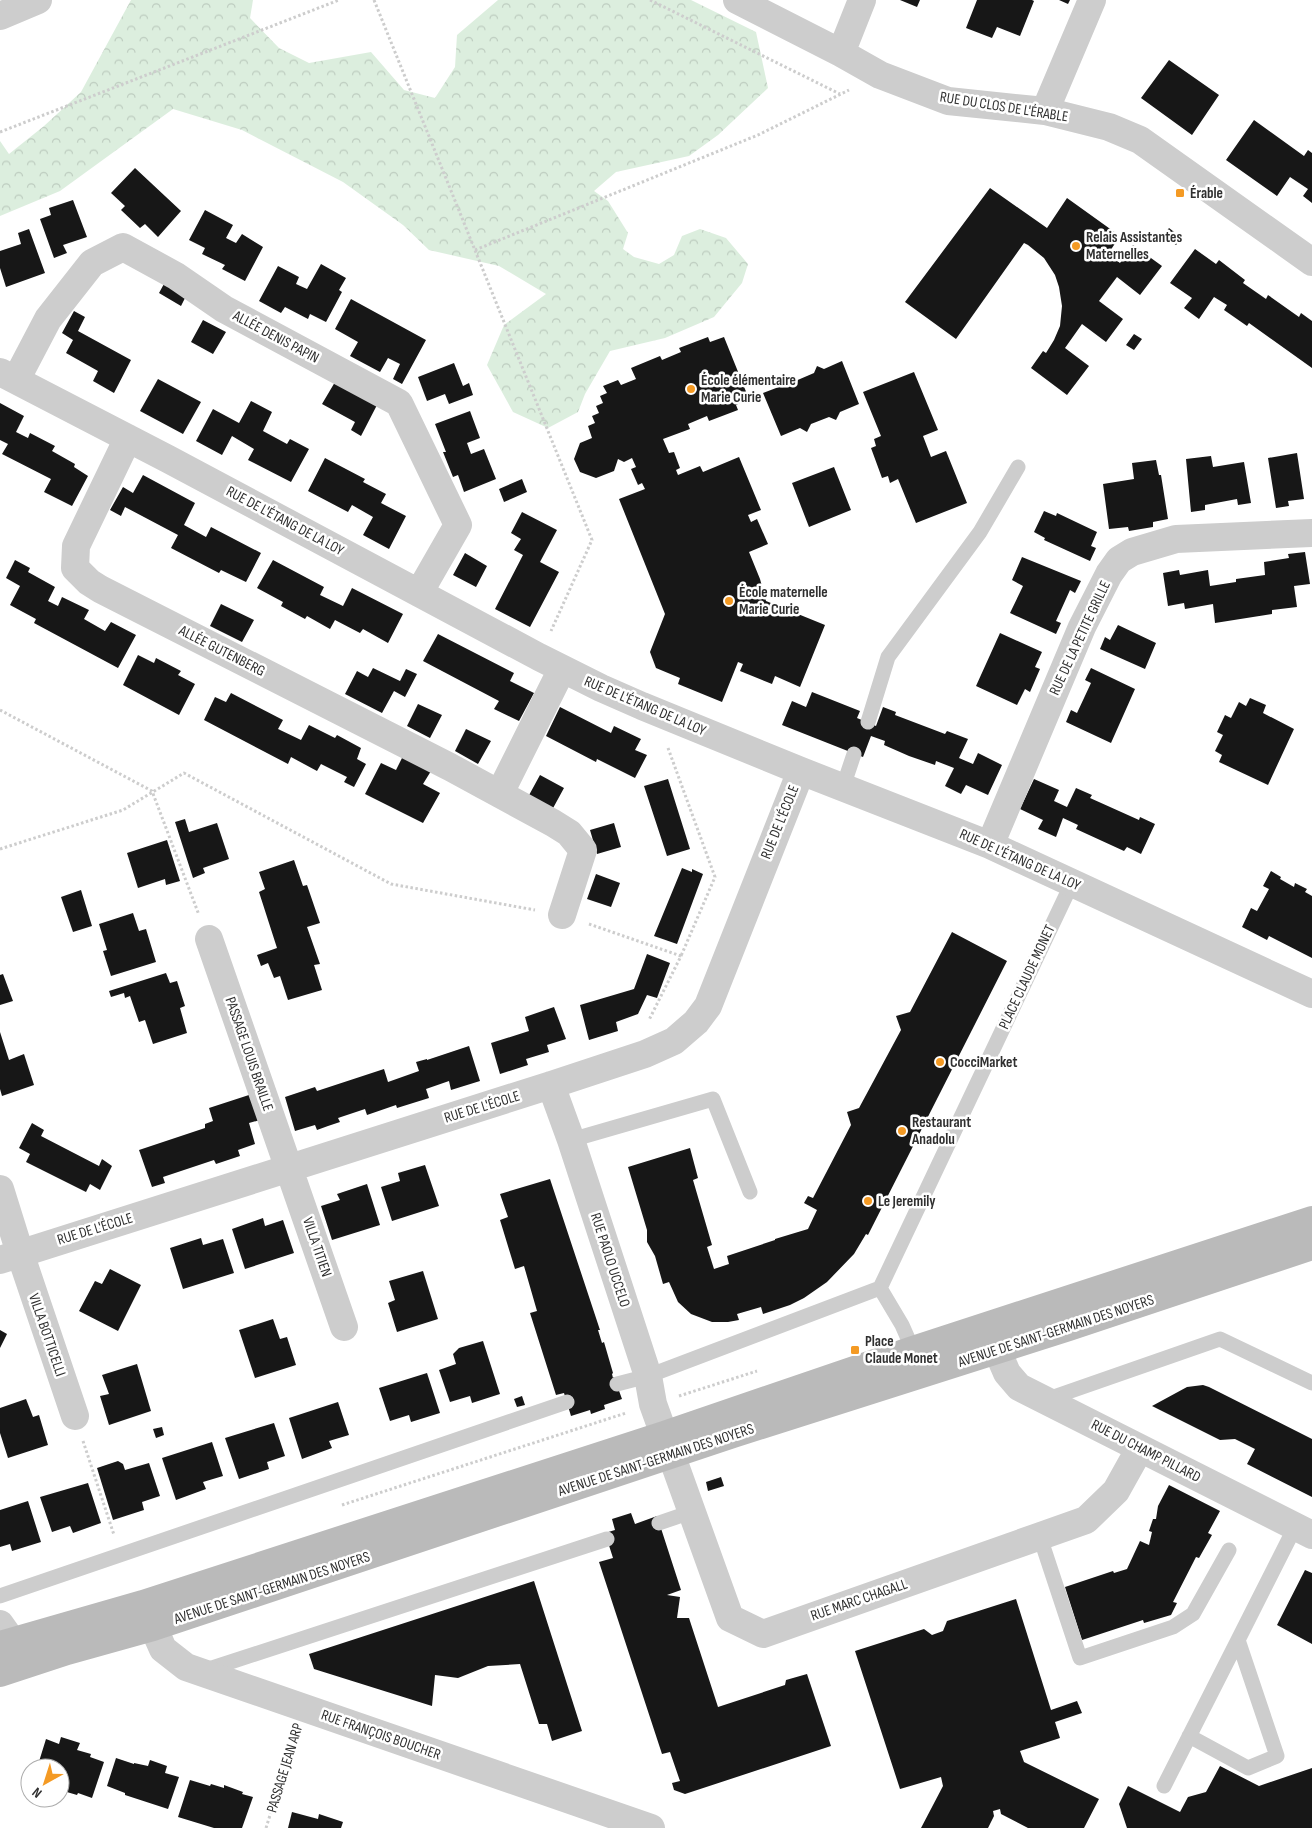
<svg xmlns="http://www.w3.org/2000/svg" width="1312" height="1828" viewBox="0 0 1312 1828" font-family="'Sofia Sans Condensed',sans-serif">
  <defs>
    <pattern id="forest-crowns" width="20" height="18" patternUnits="userSpaceOnUse" patternTransform="scale(1.25)"><rect width="20" height="18" fill="#dceede"/><path d="M2 6a3 3 0 1 1 6 0M12 15a3 3 0 1 1 6 0" fill="none" stroke="#bdccbf"/></pattern>
  </defs>
  <rect width="100%" height="100%" fill="#fff"/>
  <path fill="url(#forest-crowns)" d="M131 0H253L250 18 279 48 309 63 371 52 404 90 435 98 455 67 457 35 498 0H691L756 32 768 88 718 135 689 156 616 172 594 191 608 201 628 233 623 249 634 257 659 264 674 255 682 236 700 229 726 238 748 264 742 283 714 317 665 338 610 351 585 394 578 412 548 428 513 412 487 365 504 325 546 294 499 266 429 250 403 225 343 182 242 130 173 109 60 191 0 216V141L9 154 44 126 81 92Z"/>
  <path fill="#171717" d="M900 0H920L917 7Z
    M977 0H1032L1034 1 1020 36 997 27 992 38 966 28Z
    M1059 0H1070L1068 4Z
    M1169 60 1219 95 1192 135 1141 98Z
    M1254 120 1304 156 1308 150 1312 153V203L1303 196 1308 189 1290 177 1277 196 1226 160Z
    M135 168 181 211 158 237 145 224 140 228 121 210 125 206 111 193Z
    M990 188 1047 228 1067 198 1120 236 1108 254 1120 263 1133 245 1162 266 1140 295 1117 277 1099 301 1123 319 1106 342 1082 324 1065 348 1089 366 1067 395 1031 368 1043 351 1046 353 1054 340 1060 326 1062 306 1059 287 1055 275 1044 258 1028 245 1024 243 956 339 905 302Z
    M73 200 87 237 63 245 67 253 54 258 40 219 51 215 49 208Z
    M205 210 233 225 226 238 236 243 242 234 263 247 245 281 222 269 225 265 202 254 205 248 189 240Z
    M1169 228 1182 238 1176 245 1163 236Z
    M29 229 45 273 6 287 0 268V251L21 244 18 233Z
    M1195 249 1216 264 1219 260 1245 280 1243 283 1266 299 1268 295 1299 317 1301 313 1312 321V368L1249 323 1247 326 1224 310 1227 305 1214 297 1199 319 1184 308 1192 298 1170 283Z
    M321 264 346 278 339 290 342 292 326 322 310 314 308 319 285 307 281 313 259 301 278 266 299 277 296 284 307 289Z
    M165 282 187 294 181 306 159 293Z
    M351 299 426 340 402 384 393 379 400 364 388 358 380 372 350 356 358 342 335 329Z
    M74 311 85 317 78 331 131 360 114 393 93 381 98 371 66 353 73 340 62 333Z
    M203 320 226 332 213 354 191 342Z
    M1134 334 1142 339 1134 350 1126 345Z
    M708 337 710 342 724 337 749 399 736 405 738 410 709 421 707 416 688 424 690 429 663 439 669 453 674 452 680 468 676 470 678 475 700 466 703 472 739 457 761 510 748 515 751 522 757 519 768 544 749 552 760 579 766 601 825 625 800 687 775 676 772 684 740 671 743 664 738 662 722 702 678 684 680 678 656 668 650 652 665 614 619 499 645 489 642 483 638 485 631 469 636 467 632 458 624 462 618 459 614 471 596 478 580 472 574 459 580 443 592 438 588 426 595 423 592 416 599 413 596 406 603 403 600 396 607 393 603 386 618 380 621 385 636 379 631 368 660 356 662 360 681 352 679 348Z
    M842 361 859 404 840 412 836 420 829 417 811 424 807 432 800 428 781 436 763 393 784 385 787 378 793 382 814 373 817 366 824 369Z
    M454 363 463 386 469 383 473 395 449 404 445 394 427 401 418 377Z
    M914 372 938 430 923 436 931 457 946 451 967 503 916 523 898 479 890 483 888 476 882 478 871 448 876 446 874 439 881 436 863 392Z
    M158 379 201 402 183 434 140 411Z
    M335 382 377 405 361 436 351 430 355 422 322 404Z
    M251 401 272 412 263 431 287 444 290 439 309 449 291 482 248 460 254 449 232 436 222 455 196 441 213 409 239 423Z
    M0 403 24 416 16 432 28 438 30 433 55 446 52 451 75 464 74 467 88 476 72 506 44 492 51 479 2 454 8 444 0 440Z
    M470 411 480 438 467 443 471 454 484 449 496 479 464 492 458 475 453 477 443 452H446L435 424Z
    M1297 453 1304 499 1288 501 1289 506 1276 508 1268 458Z
    M1211 456 1213 467 1244 462 1251 503 1238 505 1237 499 1205 505V510L1191 512 1186 459Z
    M325 458 365 479 363 482 386 494 381 503 406 516 389 549 363 535 373 517 352 505 348 512 308 491Z
    M1156 460 1159 475H1161L1168 519 1153 522V527L1129 531 1128 527 1109 529 1103 484 1134 479 1132 463Z
    M834 467 851 510 809 527 792 483Z
    M143 475 195 503 184 525 206 537 211 527 261 553 246 582 221 570 219 573 171 548 178 535 125 507 121 516 110 510 123 487 133 493Z
    M522 479 527 492 504 502 499 489Z
    M1044 511 1056 516 1057 513 1097 532 1091 546 1096 548 1090 561 1044 540 1045 538 1034 532Z
    M522 512 557 530 540 562 559 572 530 627 495 609 523 555 514 550 521 539 511 533Z
    M1305 552 1310 584 1294 586 1297 607 1272 610V614L1215 623 1213 604 1185 609 1184 603 1168 606 1163 573 1179 570 1180 575 1208 570 1210 586 1236 582V579L1265 575 1264 562 1289 558 1288 554Z
    M465 553 487 566 476 587 453 575Z
    M1022 557 1081 581 1075 593 1070 590 1056 621 1061 623 1056 634 1010 613 1023 586 1012 580Z
    M15 560 30 568 28 572 55 587 48 601 58 606 62 597 89 610 84 619 105 631 111 622 136 635 118 668 34 623 36 619 10 605 20 586 6 578Z
    M273 560 324 587 320 595 343 606 352 588 403 614 388 643 363 629 360 633 335 620 330 629 307 616 305 619 281 606 283 602 257 588Z
    M221 604 254 620 242 642 210 626Z
    M1118 625 1156 643 1145 669 1100 649 1105 637 1110 640Z
    M1000 633 1042 652 1035 667 1040 669 1030 692 1025 689 1017 705 976 686Z
    M438 634 514 673 510 681 534 693 519 721 494 709 499 701 423 661Z
    M138 655 154 663 156 658 181 671 178 675 195 684 179 715 123 685Z
    M373 668 400 681 406 669 417 674 405 697 394 691 382 713 345 694 357 671 368 677Z
    M1091 668 1135 689 1111 743 1066 722 1071 710 1077 713 1091 683 1085 680Z
    M812 692 860 711 857 718 876 726 883 707 896 712 895 715 945 734 947 731 968 739 959 758 973 764 978 753 1002 765 988 795 966 785 961 794 945 786 954 768 936 761 935 765 909 756 884 745 885 741 871 736 863 757 782 725 792 701 806 707Z
    M231 693 283 720 278 729 301 740 309 725 335 738 337 735 361 748 357 759 366 764 354 787 344 782 347 777 321 764 317 771 291 757 288 764 204 720 215 697 226 702Z
    M1250 698 1266 705 1263 713 1294 729 1268 785 1219 762 1222 755 1215 751 1223 735 1217 732 1225 715 1231 718 1239 702 1246 706Z
    M418 704 442 715 430 738 407 726Z
    M560 707 611 733 614 726 641 739 635 750 647 755 635 778 597 759 596 762 546 736Z
    M466 729 491 741 478 764 455 751Z
    M403 756 431 771 423 784 440 793 423 823 365 794 381 763 396 770Z
    M540 775 564 788 552 810 528 797Z
    M668 779 690 849 667 856 644 786Z
    M1034 779 1059 790 1054 801 1067 807 1076 788 1092 795 1090 798 1139 820 1140 817 1155 824 1141 854 1127 847 1124 851 1076 829 1078 825 1063 818 1056 837 1038 829 1043 820 1020 809Z
    M185 819 189 832 217 823 229 859 203 868 205 873 193 878 175 822Z
    M614 823 621 847 597 854 590 830Z
    M167 840 180 881 166 885 165 879 138 888 127 853Z
    M294 860 303 886 307 885 320 923 307 927 320 964 314 965 322 990 288 1000 280 976 274 978 268 963 261 966 257 955 277 948 259 892 265 889 259 872Z
    M682 868 692 872V869L703 874 677 944 654 936Z
    M1271 871 1281 877 1280 879 1294 887 1295 883 1307 889 1305 892 1312 896V958L1269 936 1267 940 1242 927 1251 908 1257 911 1269 889 1263 886Z
    M596 874 620 883 611 907 587 899Z
    M81 890 92 926 73 932 61 897Z
    M133 913 139 931 146 929 156 962 111 976 103 951 107 950 99 924Z
    M952 932 1007 961 868 1235 866 1234 854 1254 827 1282 804 1298 790 1305 763 1314 761 1307 737 1314 739 1320 728 1322H712L691 1314 678 1302 669 1282 663 1284 655 1256 647 1242V1230L628 1167 690 1148 698 1178 693 1180 712 1245 707 1247 714 1269 729 1264 727 1256 775 1240V1239L808 1229 817 1210 804 1203 808 1196 813 1198 851 1125 847 1112 859 1108 901 1030 896 1016 910 1012Z
    M647 954 670 963 657 998 647 995 638 1014 616 1022 618 1031 589 1040 580 1005 634 989Z
    M166 973 170 983 177 981 185 1006 180 1008 187 1033 153 1044 145 1020 139 1022 130 996 125 998 124 993 111 997 109 991Z
    M3 974 13 1001 0 1005V975Z
    M554 1007 566 1039 547 1045 549 1052 526 1059 528 1065 500 1074 491 1043 529 1031 525 1017Z
    M0 1032 9 1060 24 1054 34 1085 2 1096 0 1089Z
    M469 1046 480 1081 451 1090 449 1081 426 1089 429 1098 397 1108 396 1105 367 1115 365 1109 338 1118 340 1122 328 1126 317 1130 315 1125 295 1131 285 1097 315 1087 317 1091 384 1069 388 1082 419 1071 416 1062 427 1059V1060Z
    M252 1094 260 1120 249 1123 255 1144 238 1150 240 1156 216 1164 214 1160 163 1177 165 1183 152 1187 139 1150 205 1128V1124L213 1121 209 1108Z
    M32 1123 44 1130 41 1136 99 1166 102 1159 112 1166 100 1190 90 1184 86 1192 26 1162 30 1154 19 1148Z
    M425 1165 439 1206 392 1221 381 1187 400 1181 398 1173Z
    M550 1179 600 1330H598L602 1343 604 1342 613 1373 612 1374 613 1378 614 1377 622 1399 604 1405 605 1409 591 1414 590 1410 571 1416 564 1393 556 1395 530 1313 537 1311 524 1266 515 1269 500 1220 508 1217 500 1194Z
    M367 1184 380 1225 332 1240 321 1206 340 1200 337 1194Z
    M263 1218 265 1226 283 1220 294 1253 245 1269 232 1229Z
    M201 1238 203 1245 223 1239 234 1273 183 1289 170 1248Z
    M110 1269 141 1285 118 1331 79 1311 95 1281 102 1284Z
    M423 1271 438 1319 397 1332 388 1303 395 1300 389 1281Z
    M273 1319 280 1339 287 1337 296 1365 255 1378 239 1330Z
    M0 1330 7 1334 0 1348Z
    M483 1341 500 1394 472 1403 470 1396 450 1402 439 1370 456 1364 453 1354 459 1348Z
    M137 1364 151 1411 109 1425 100 1396 109 1394 102 1375Z
    M427 1373 440 1413 411 1422 409 1415 390 1421 379 1388Z
    M1203 1385 1209 1387 1312 1439V1497L1247 1464 1255 1449 1235 1439 1220 1440 1152 1406 1187 1387Z
    M522 1396 525 1405 517 1407 514 1399Z
    M26 1399 33 1417 39 1415 48 1445 8 1458 0 1433V1408Z
    M338 1402 349 1435 329 1441 332 1448 302 1459 289 1418Z
    M274 1423 285 1456 267 1462 269 1469 239 1479 225 1438Z
    M162 1427 164 1435 156 1438 153 1429Z
    M212 1442 223 1476 203 1482 206 1489 176 1500 162 1458Z
    M118 1461 123 1464 125 1470 149 1463 160 1496 142 1502 144 1510 113 1520 97 1468Z
    M721 1477 724 1486 708 1491 706 1482Z
    M88 1483 101 1523 73 1533 70 1526 52 1532 40 1497Z
    M1169 1485 1220 1511 1208 1533 1212 1535 1199 1558 1196 1557 1173 1602 1177 1603 1171 1615 1144 1623 1143 1620 1082 1640 1065 1587 1113 1571 1114 1573 1127 1569 1140 1541 1149 1545 1152 1532 1149 1531 1153 1519H1156L1158 1506Z
    M28 1501 41 1542 12 1551 10 1544 0 1547V1510Z
    M631 1513 635 1524 657 1516 681 1590 667 1595 680 1597 677 1618H689L718 1707 785 1685 786 1680 807 1674 831 1746 685 1794 674 1790 672 1783 680 1781 670 1752 662 1754 599 1562 613 1558 605 1533 615 1530 612 1519Z
    M1305 1570 1312 1573V1644L1277 1625Z
    M534 1581 582 1731 552 1741 547 1724H539L520 1664 488 1666 458 1678 435 1675 432 1706 314 1669 309 1654Z
    M1016 1599 1051 1710 1077 1701 1082 1713 1055 1722 1060 1738 1020 1751 1024 1762 1099 1799 1084 1828H1028L1001 1814 1000 1809 993 1811 994 1816 988 1828H921L943 1786 941 1777 900 1789 855 1651 924 1629 932 1635 943 1631 947 1621Z
    M61 1737 80 1743 77 1750 91 1754 90 1757 104 1762 92 1798 78 1793 77 1795 60 1790V1768H37L46 1739 59 1744Z
    M116 1758 134 1764V1763L148 1766 150 1760 167 1766 165 1773 179 1777 168 1809 125 1795V1793L107 1786Z
    M1220 1766 1259 1786 1312 1768V1828H1127L1119 1804 1128 1786 1180 1812 1188 1797 1206 1792Z
    M190 1780 210 1786 211 1784 224 1788V1785L243 1792 242 1794 253 1797 242 1828H214L178 1817Z
    M292 1812 318 1819 319 1814 343 1822 341 1828H288Z"/>
  <g fill="none" stroke-linecap="round" stroke-linejoin="round">
    <path stroke="#cdcdcd" stroke-width="3" stroke-dasharray="2.5 2.5" stroke-linecap="butt" d="M374 0 592 540 551 631
      M650 0 840 94
      M0 132 339 0
      M475 250 758 135 849 90
      M0 710 152 791 199 915
      M668 748 715 877 681 956
      M0 849 123 810 184 773 391 884 535 910
      M589 924 681 956 649 1020
      M679 1396 757 1371
      M83 1441 114 1535
      M342 1505 626 1413
      M266 1828 295 1735"/>
    <path stroke="#cdcdcd" stroke-width="15" d="M868 722 888 657 980 532 1018 467
      M843 787 854 754
      M571 1140 713 1099 750 1192
      M880 1288 902 1325 913 1350
      M617 1384 648 1376 880 1288 1072 883
      M1045 1400 1220 1339 1312 1383
      M659 1523 691 1512
      M1040 1537 1080 1658 1173 1627 1193 1614 1229 1550
      M0 1596 567 1402
      M203 1671 607 1539
      M1189 1736 1248 1768 1277 1756 1238 1640 1295 1527
      M1164 1786 1238 1640"/>
    <path stroke="#cdcdcd" stroke-width="28" d="M737 0 841 53 880 75 948 101 1045 111 1109 127 1140 140 1312 262
      M0 16 38 0
      M841 53 862 0
      M1045 111 1092 0
      M0 372 168 459 539 657 601 688 642 706 801 771 990 845 1312 994
      M16 380 48 319 92 263 123 247 176 276 224 309 399 403 458 525 419 593
      M128 438 76 546 75 568 89 582 100 589 450 767 553 823 569 833 583 850 562 915
      M500 793 562 669
      M990 845 1082 627 1109 574 1119 560 1132 552 1176 539 1312 533
      M209 939 344 1327
      M551 1085 571 1140 648 1376 653 1404 730 1618 763 1634 1086 1520 1116 1491 1140 1448
      M0 1189 20 1253 75 1416
      M0 1260 551 1085 645 1054 674 1041 696 1022 708 1006 801 771
      M997 1350 1007 1373 1019 1387 1312 1535
      M144 1606 163 1649 186 1667 651 1828
      M0 1624 12 1641"/>
    <path stroke="#bababa" stroke-width="28" d="M0 1645 143 1604 664 1435 913 1350 1312 1220
      M0 1673 67 1651 153 1627 733 1434 1069 1327 1312 1246"/>
  </g>
  <g fill="#f49a24" stroke="#fff" stroke-width="2">
    <rect x="1175" y="188" width="10" height="10" rx="2.5"/>
    <circle cx="1076" cy="246" r="5"/>
    <circle cx="691" cy="389" r="5"/>
    <circle cx="729" cy="601" r="5"/>
    <circle cx="940" cy="1062" r="5"/>
    <circle cx="902" cy="1131" r="5"/>
    <circle cx="868" cy="1201" r="5"/>
    <rect x="850" y="1345" width="10" height="10" rx="2.5"/>
  </g>
  <g text-anchor="middle" dominant-baseline="central" stroke-width="5" stroke-linejoin="round" paint-order="stroke">
    <g font-size="15" fill="#303030" stroke="#fff">
      <text transform="translate(1004 107) rotate(9)">RUE DU CLOS DE L'ÉRABLE</text>
      <text transform="translate(276 337) rotate(28)">ALLÉE DENIS PAPIN</text>
      <text transform="translate(285 521) rotate(28)">RUE DE L'ÉTANG DE LA LOY</text>
      <text transform="translate(1080 638) rotate(-65)">RUE DE LA PETITE GRILLE</text>
      <text transform="translate(222 651) rotate(27)">ALLÉE GUTENBERG</text>
      <text transform="translate(645 706) rotate(23)">RUE DE L'ÉTANG DE LA LOY</text>
      <text transform="translate(780 822) rotate(-68)">RUE DE L'ÉCOLE</text>
      <text transform="translate(1020 860) rotate(24)">RUE DE L'ÉTANG DE LA LOY</text>
      <text transform="translate(1027 977) rotate(-65)">PLACE CLAUDE MONET</text>
      <text transform="translate(249 1054) rotate(71)">PASSAGE LOUIS BRAILLE</text>
      <text transform="translate(482 1107) rotate(-17)">RUE DE L'ÉCOLE</text>
      <text transform="translate(95 1229) rotate(-17)">RUE DE L'ÉCOLE</text>
      <text transform="translate(317 1247) rotate(71)">VILLA TITIEN</text>
      <text transform="translate(610 1260) rotate(72)">RUE PAOLO UCCELO</text>
      <text transform="translate(1056 1331) rotate(-18)">AVENUE DE SAINT-GERMAIN DES NOYERS</text>
      <text transform="translate(47 1335) rotate(71)">VILLA BOTTICELLI</text>
      <text transform="translate(1146 1451) rotate(27)">RUE DU CHAMP PILLARD</text>
      <text transform="translate(656 1460) rotate(-18)">AVENUE DE SAINT-GERMAIN DES NOYERS</text>
      <text transform="translate(272 1588) rotate(-18)">AVENUE DE SAINT-GERMAIN DES NOYERS</text>
      <text transform="translate(859 1600) rotate(-19)">RUE MARC CHAGALL</text>
      <text transform="translate(381 1735) rotate(19)">RUE FRANÇOIS BOUCHER</text>
      <text transform="translate(285 1768) rotate(-73)">PASSAGE JEAN ARP</text>
    </g>
    <g font-size="15" font-weight="bold" fill="#303030" stroke="#fff" text-anchor="start">
      <text x="1190" y="193">Érable</text>
      <text x="1086" y="237">Relais Assistantes<tspan x="1086" dy="17">Maternelles</tspan></text>
      <text x="701" y="380">École élémentaire<tspan x="701" dy="17">Marie Curie</tspan></text>
      <text x="739" y="592">École maternelle<tspan x="739" dy="17">Marie Curie</tspan></text>
      <text x="950" y="1062">CocciMarket</text>
      <text x="912" y="1122">Restaurant<tspan x="912" dy="17">Anadolu</tspan></text>
      <text x="878" y="1201">Le Jeremily</text>
      <text x="865" y="1341">Place<tspan x="865" dy="17">Claude Monet</tspan></text>
    </g>
  </g>
  <g transform="translate(45 1783) rotate(219)"><circle r="24" fill="#ffffff" stroke="#acacac"/>
  <path d="M0-4L9 19L0 12L-9 19Z" fill="#f49a24"/>
  <text y="-8" font-size="14" font-weight="bold" text-anchor="middle" fill="#303030">N</text>
  </g>
</svg>
